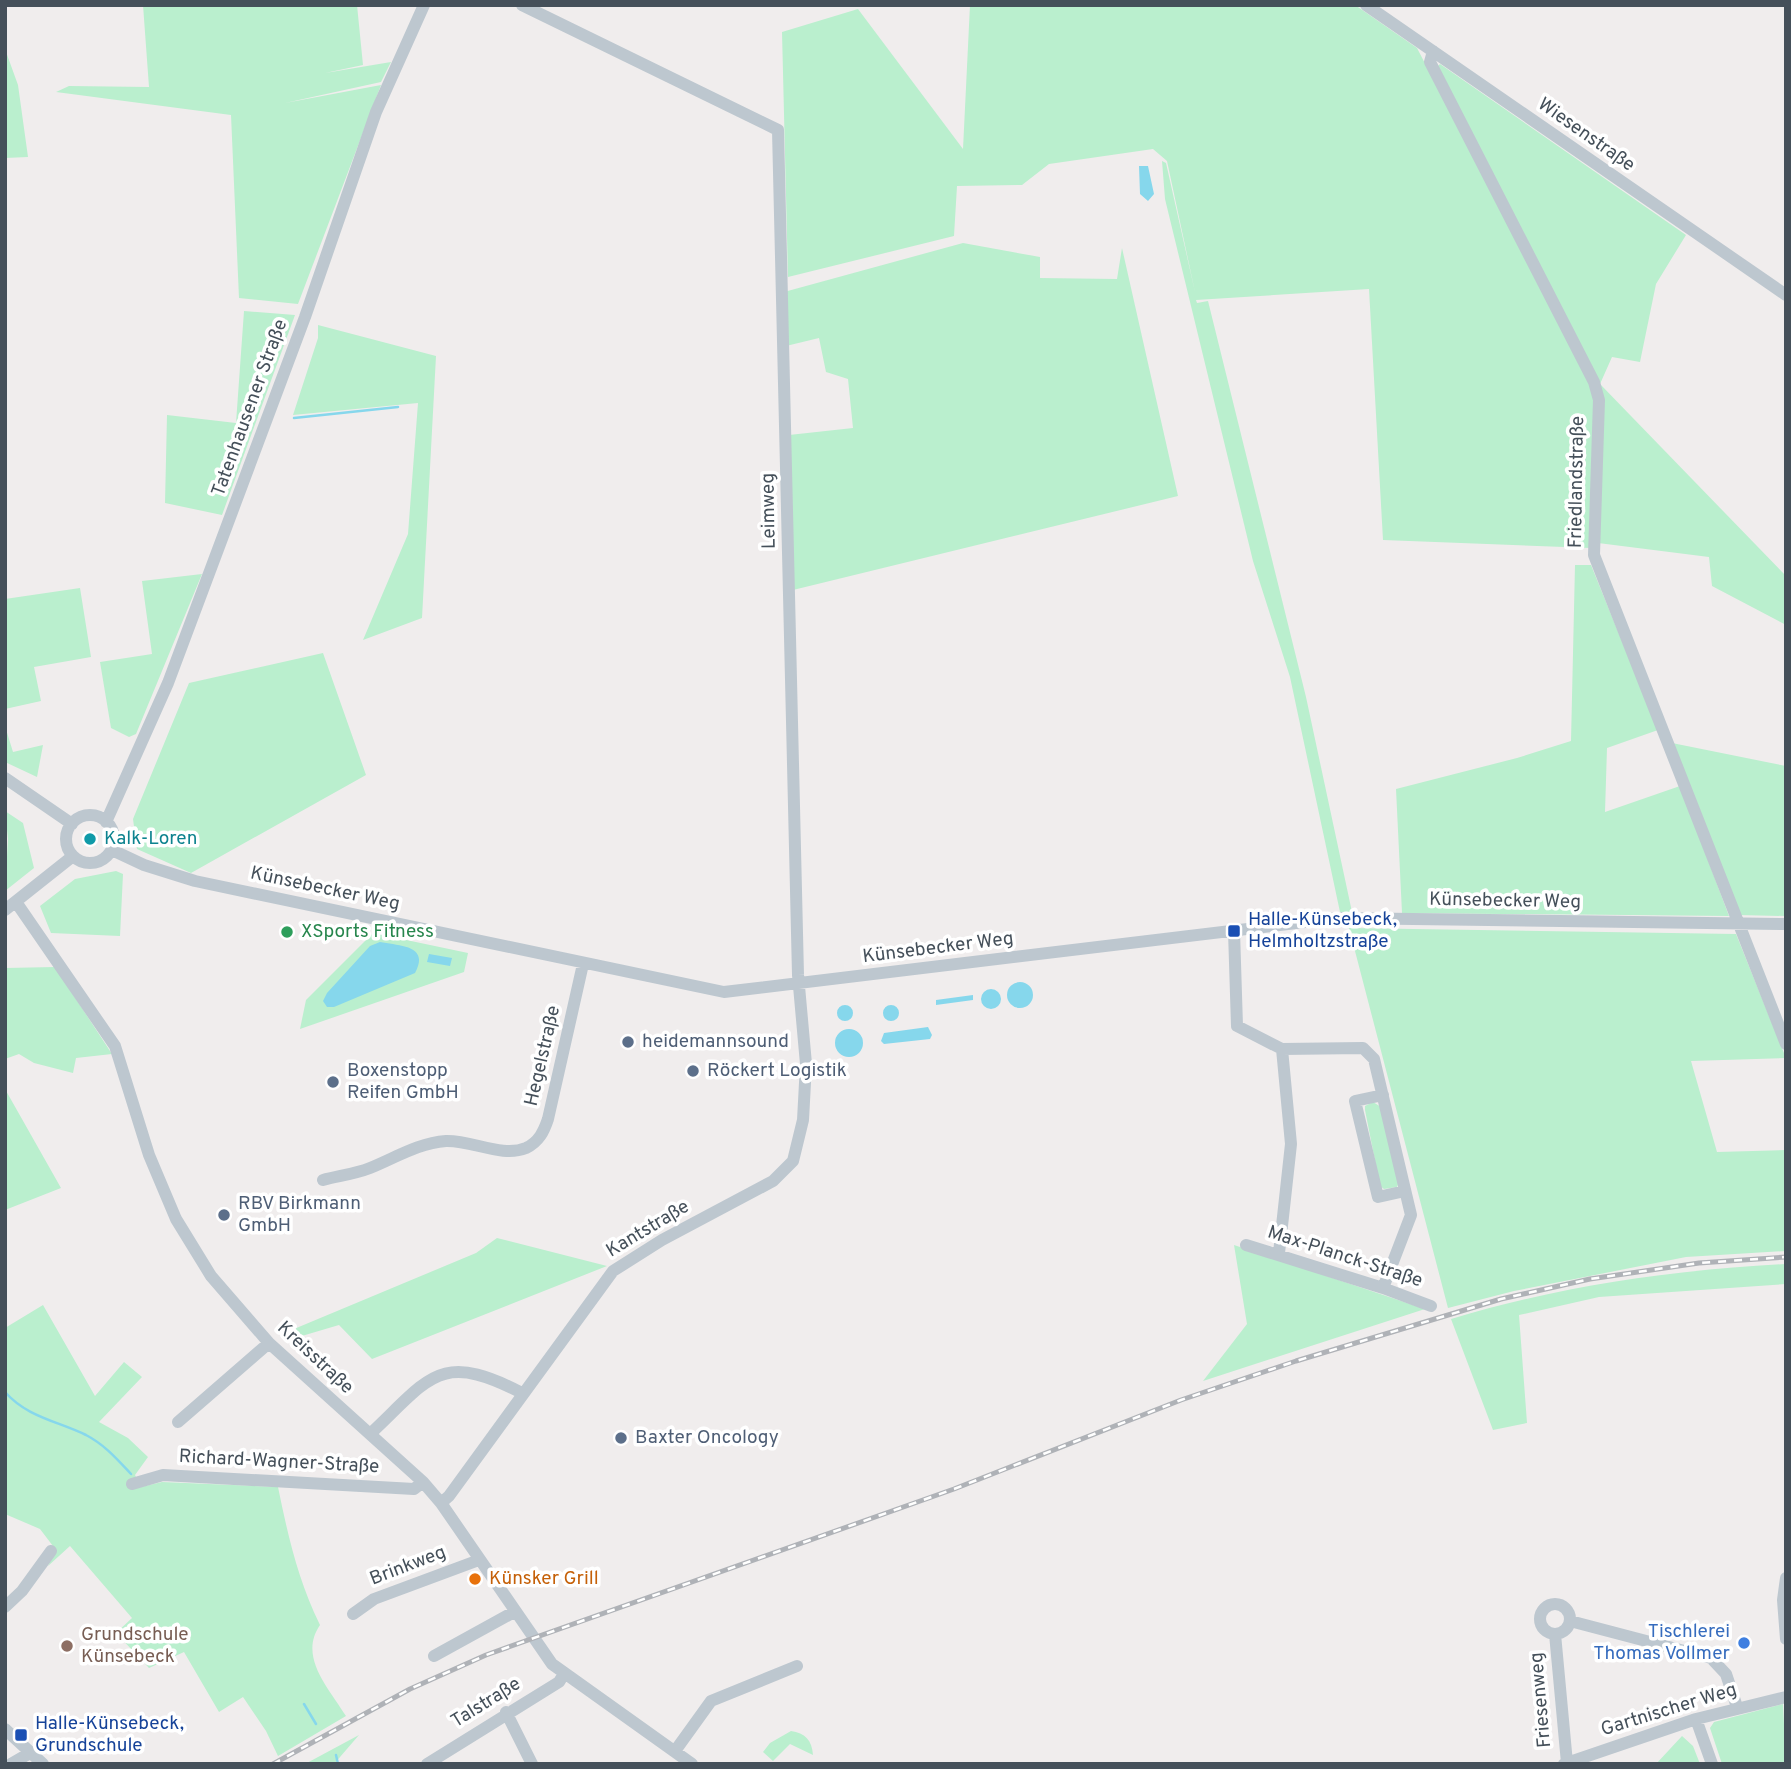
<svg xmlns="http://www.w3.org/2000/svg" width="1791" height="1769" viewBox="0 0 1791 1769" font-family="Overpass,sans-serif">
  <rect width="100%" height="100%" fill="#f0eded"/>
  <path fill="#baefce" d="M143 5H357L363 65 325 73 391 62 381 82 285 103 381 85 298 304 239 298 231 115 56 92 69 86 149 87Z
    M970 5H1355L1417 48 1587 376 1594 395 1591 548 1383 540 1369 289 1196 300 1197 303 1208 301 1306 697 1352 912H1340L1290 677 1253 561 1165 199 1162 161 1166 163 1195 292 1167 161 1153 149 1049 164 1022 185 957 186 954 236 788 277 782 32 858 9 963 149Z
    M5 49 18 85 28 157 5 158Z
    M1440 64 1686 235 1656 284 1640 362 1612 357 1600 384 1786 576V625L1712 586 1709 557 1598 543 1603 400 1437 67Z
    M963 243 1040 257V278L1117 279 1122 248 1178 496 793 590 789 435 853 428 848 379 826 372 819 338 786 346 784 292Z
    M244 311 295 315 222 515 165 503 167 415 236 423Z
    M318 325 436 356 422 618 363 640 408 534 418 403 293 415 318 338Z
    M1575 565H1591L1658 730 1607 748 1605 812 1680 786 1729 916 1402 913 1396 789 1517 758 1571 741Z
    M202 574 136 734 129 737 111 728 100 662 152 654 142 581Z
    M80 588 91 657 34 667 41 701 5 709V599Z
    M323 653 366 775 191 873 137 849 133 819 189 683Z
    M5 726 13 752 43 745 37 777 5 762Z
    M1672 743 1786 766V916L1738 915Z
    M5 811 23 823 34 868 5 891 8 839Z
    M116 871 123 874 120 936 51 933 40 906 75 879Z
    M1349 928 1736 934 1786 1058 1691 1061 1717 1152 1786 1150V1251L1686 1257 1514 1291 1448 1308Z
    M373 933 468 953 464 972 300 1029 306 1000Z
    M55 967 112 1054 76 1058 73 1073 34 1063 19 1054 5 1059V968Z
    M5 1089 61 1188 5 1210Z
    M1373 1102 1381 1107 1399 1182 1397 1187 1384 1189 1380 1186 1365 1110V1106Z
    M497 1238 607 1266 372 1359 339 1325 295 1338 282 1334 476 1253Z
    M1234 1245 1425 1309 1203 1381 1247 1324Z
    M1786 1264V1284L1599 1297 1519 1315 1527 1423 1493 1430 1451 1319C1561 1286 1671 1270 1786 1264Z
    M43 1305 95 1396 124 1362 142 1377 99 1422 128 1438 148 1457 135 1475 141 1487 162 1482 278 1487C288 1536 298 1580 320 1625 298 1657 329 1688 346 1716L278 1756 266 1731 243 1697 219 1712 184 1652 149 1668 116 1633 132 1618 70 1546 48 1566 56 1550 40 1529 5 1514V1328Z
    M1783 1704 1786 1764H1722L1710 1728 1714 1722Z
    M791 1731C805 1733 812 1740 813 1755L790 1744 773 1761 763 1752 770 1743Z
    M359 1735 334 1764H304H305Z
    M1682 1736 1693 1746 1700 1764H1656Z"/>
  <path fill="#86d7ec" d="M1139 166H1148L1154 194 1148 201 1140 194Z
    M380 942C400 946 430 945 415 973L334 1007H327L323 1001 327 993 370 946Z
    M429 954 452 958 450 966 427 962Z
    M1007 995a13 13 0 1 1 26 0a13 13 0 1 1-26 0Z
    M981 999a10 10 0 1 1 20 0a10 10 0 1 1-20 0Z
    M973 995V1000L936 1005V1000Z
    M883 1013a8 8 0 1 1 16 0a8 8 0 1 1-16 0Z
    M837 1013a8 8 0 1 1 16 0a8 8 0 1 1-16 0Z
    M928 1027 932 1035 930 1039 884 1044 881 1041 884 1033Z
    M835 1043a14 14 0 1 1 28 0a14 14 0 1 1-28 0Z"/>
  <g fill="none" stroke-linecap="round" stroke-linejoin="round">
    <path stroke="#86d7ec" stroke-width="2.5" d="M294 418 398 407
      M5 1392C27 1417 57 1421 86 1435 105 1445 117 1459 131 1474
      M304 1704 316 1724
      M336 1755 338 1764"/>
    <path stroke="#bdc7cf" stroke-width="12" d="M1366 5 1786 295
      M1433 51 1430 62 1594 382 1599 400 1594 555 1786 1044
      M5 778 72 824
      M66 839a24 24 0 1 1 48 0a24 24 0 1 1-48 0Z
      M106 822 168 683 305 317 376 112 424 5
      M112 850 144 865 195 881 724 992 1338 918 1786 924
      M16 902 115 1046 149 1155 176 1219 211 1276 269 1343 423 1482 441 1503 552 1664 692 1764
      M5 910 73 856
      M1234 931 1237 1026 1282 1049 1291 1144 1279 1253
      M1282 1049 1363 1048 1374 1059 1411 1215 1383 1288
      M1383 1095 1355 1101 1378 1197 1405 1191
      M323 1180C338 1176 355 1174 370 1168 395 1158 418 1143 446 1141 472 1140 502 1158 526 1148 539 1142 544 1131 548 1119L583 964
      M1246 1245 1383 1288 1431 1306
      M178 1422 269 1343
      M370 1434C430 1378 439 1350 522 1393
      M132 1484 163 1475 414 1489 423 1482
      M441 1503 449 1496 613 1271 662 1240 773 1181 793 1161 803 1120 806 1064 798 975 778 130 522 5
      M1786 1578 1783 1600 1786 1639
      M1540 1619a15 15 0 1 1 30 0a15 15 0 1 1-30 0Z
      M5 1607 22 1591 51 1551
      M353 1614 374 1599 479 1560
      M1570 1621 1711 1658 1726 1674 1737 1707
      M1555 1634 1567 1763
      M434 1656 514 1612
      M506 1712 532 1764
      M1696 1719 1712 1764
      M5 1729 43 1764
      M675 1751 711 1701 797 1666
      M11 1764 30 1753
      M427 1764 559 1682 564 1674
      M1564 1764 1696 1719 1786 1697"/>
    <g stroke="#afb2b7" stroke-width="5">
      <path id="rail" d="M273 1764 410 1689 486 1655 954 1489 1181 1400 1296 1361 1501 1299 1590 1279 1699 1263 1786 1257"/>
    </g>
    <use href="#rail" stroke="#fff" stroke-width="2.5" stroke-dasharray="8" stroke-linecap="butt"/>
  </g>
  <circle fill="#0f9aa8" stroke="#fff" stroke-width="2.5" cx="90" cy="839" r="7"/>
  <g fill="#1a4fb4" stroke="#fff" stroke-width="2.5">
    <rect x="1227" y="924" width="14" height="14" rx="3.5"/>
    <rect x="14" y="1728" width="14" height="14" rx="3.5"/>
  </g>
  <circle fill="#2e9e5b" stroke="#fff" stroke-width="2.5" cx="287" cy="932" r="7"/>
  <g fill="#5c6f8a" stroke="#fff" stroke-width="2.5">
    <circle cx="628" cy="1042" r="7"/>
    <circle cx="693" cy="1071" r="7"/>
    <circle cx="333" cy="1082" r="7"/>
    <circle cx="224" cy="1215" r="7"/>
    <circle cx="621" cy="1438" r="7"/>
  </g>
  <circle fill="#e8710a" stroke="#fff" stroke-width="2.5" cx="475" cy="1579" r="7"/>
  <circle fill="#3f7fe0" stroke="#fff" stroke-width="2.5" cx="1744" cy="1643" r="7"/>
  <circle fill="#8d6e63" stroke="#fff" stroke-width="2.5" cx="67" cy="1646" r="7"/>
  <g text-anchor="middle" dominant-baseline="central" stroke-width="7" stroke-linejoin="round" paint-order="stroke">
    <g font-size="19" fill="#45505a" stroke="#fff">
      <text transform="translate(1586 135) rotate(35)">Wiesenstraße</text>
      <text transform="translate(250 408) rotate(-70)">Tatenhausener Straße</text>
      <text transform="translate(1577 482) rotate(-89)">Friedlandstraße</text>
      <text transform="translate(769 511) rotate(-91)">Leimweg</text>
      <text transform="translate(325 889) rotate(12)">Künsebecker Weg</text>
      <text transform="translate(1505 901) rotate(1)">Künsebecker Weg</text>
      <text transform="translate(938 948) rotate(-7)">Künsebecker Weg</text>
      <text transform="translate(543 1056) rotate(-77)">Hegelstraße</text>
      <text transform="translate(648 1229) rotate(-31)">Kantstraße</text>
      <text transform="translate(1345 1257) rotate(18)">Max-Planck-Straße</text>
      <text transform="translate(315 1358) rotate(43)">Kreisstraße</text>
      <text transform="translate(279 1462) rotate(3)">Richard-Wagner-Straße</text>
      <text transform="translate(408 1566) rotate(-21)">Brinkweg</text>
      <text transform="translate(1541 1700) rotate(-95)">Friesenweg</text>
      <text transform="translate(486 1703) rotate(-32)">Talstraße</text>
      <text transform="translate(1669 1710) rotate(-17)">Gartnischer Weg</text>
    </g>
    <g font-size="19" fill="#0d838f" stroke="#fff" text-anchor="start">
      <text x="104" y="839">Kalk-Loren</text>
    </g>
    <g font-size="19" fill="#164399" stroke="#fff" text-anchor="start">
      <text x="1248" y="920">Halle-Künsebeck,<tspan x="1248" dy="22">Helmholtzstraße</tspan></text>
      <text x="35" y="1724">Halle-Künsebeck,<tspan x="35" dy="22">Grundschule</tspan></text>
    </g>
    <g font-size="19" fill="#27864d" stroke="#fff" text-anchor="start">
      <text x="301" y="932">XSports Fitness</text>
    </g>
    <g font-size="19" fill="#4e5e75" stroke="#fff" text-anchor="start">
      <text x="642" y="1042">heidemannsound</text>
      <text x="347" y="1071">Boxenstopp<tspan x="347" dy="22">Reifen GmbH</tspan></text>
      <text x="707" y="1071">Röckert Logistik</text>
      <text x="238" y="1204">RBV Birkmann<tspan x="238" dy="22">GmbH</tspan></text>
      <text x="635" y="1438">Baxter Oncology</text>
    </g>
    <g font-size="19" fill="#c56008" stroke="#fff" text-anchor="start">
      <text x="489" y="1579">Künsker Grill</text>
    </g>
    <g font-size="19" fill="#366cbe" stroke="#fff" text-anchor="end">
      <text x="1730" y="1632">Tischlerei<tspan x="1730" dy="22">Thomas Vollmer</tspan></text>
    </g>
    <g font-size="19" fill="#785e54" stroke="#fff" text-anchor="start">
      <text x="81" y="1635">Grundschule<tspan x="81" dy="22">Künsebeck</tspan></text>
    </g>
  </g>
  <rect width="1791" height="1769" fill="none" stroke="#45505a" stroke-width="14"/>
</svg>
